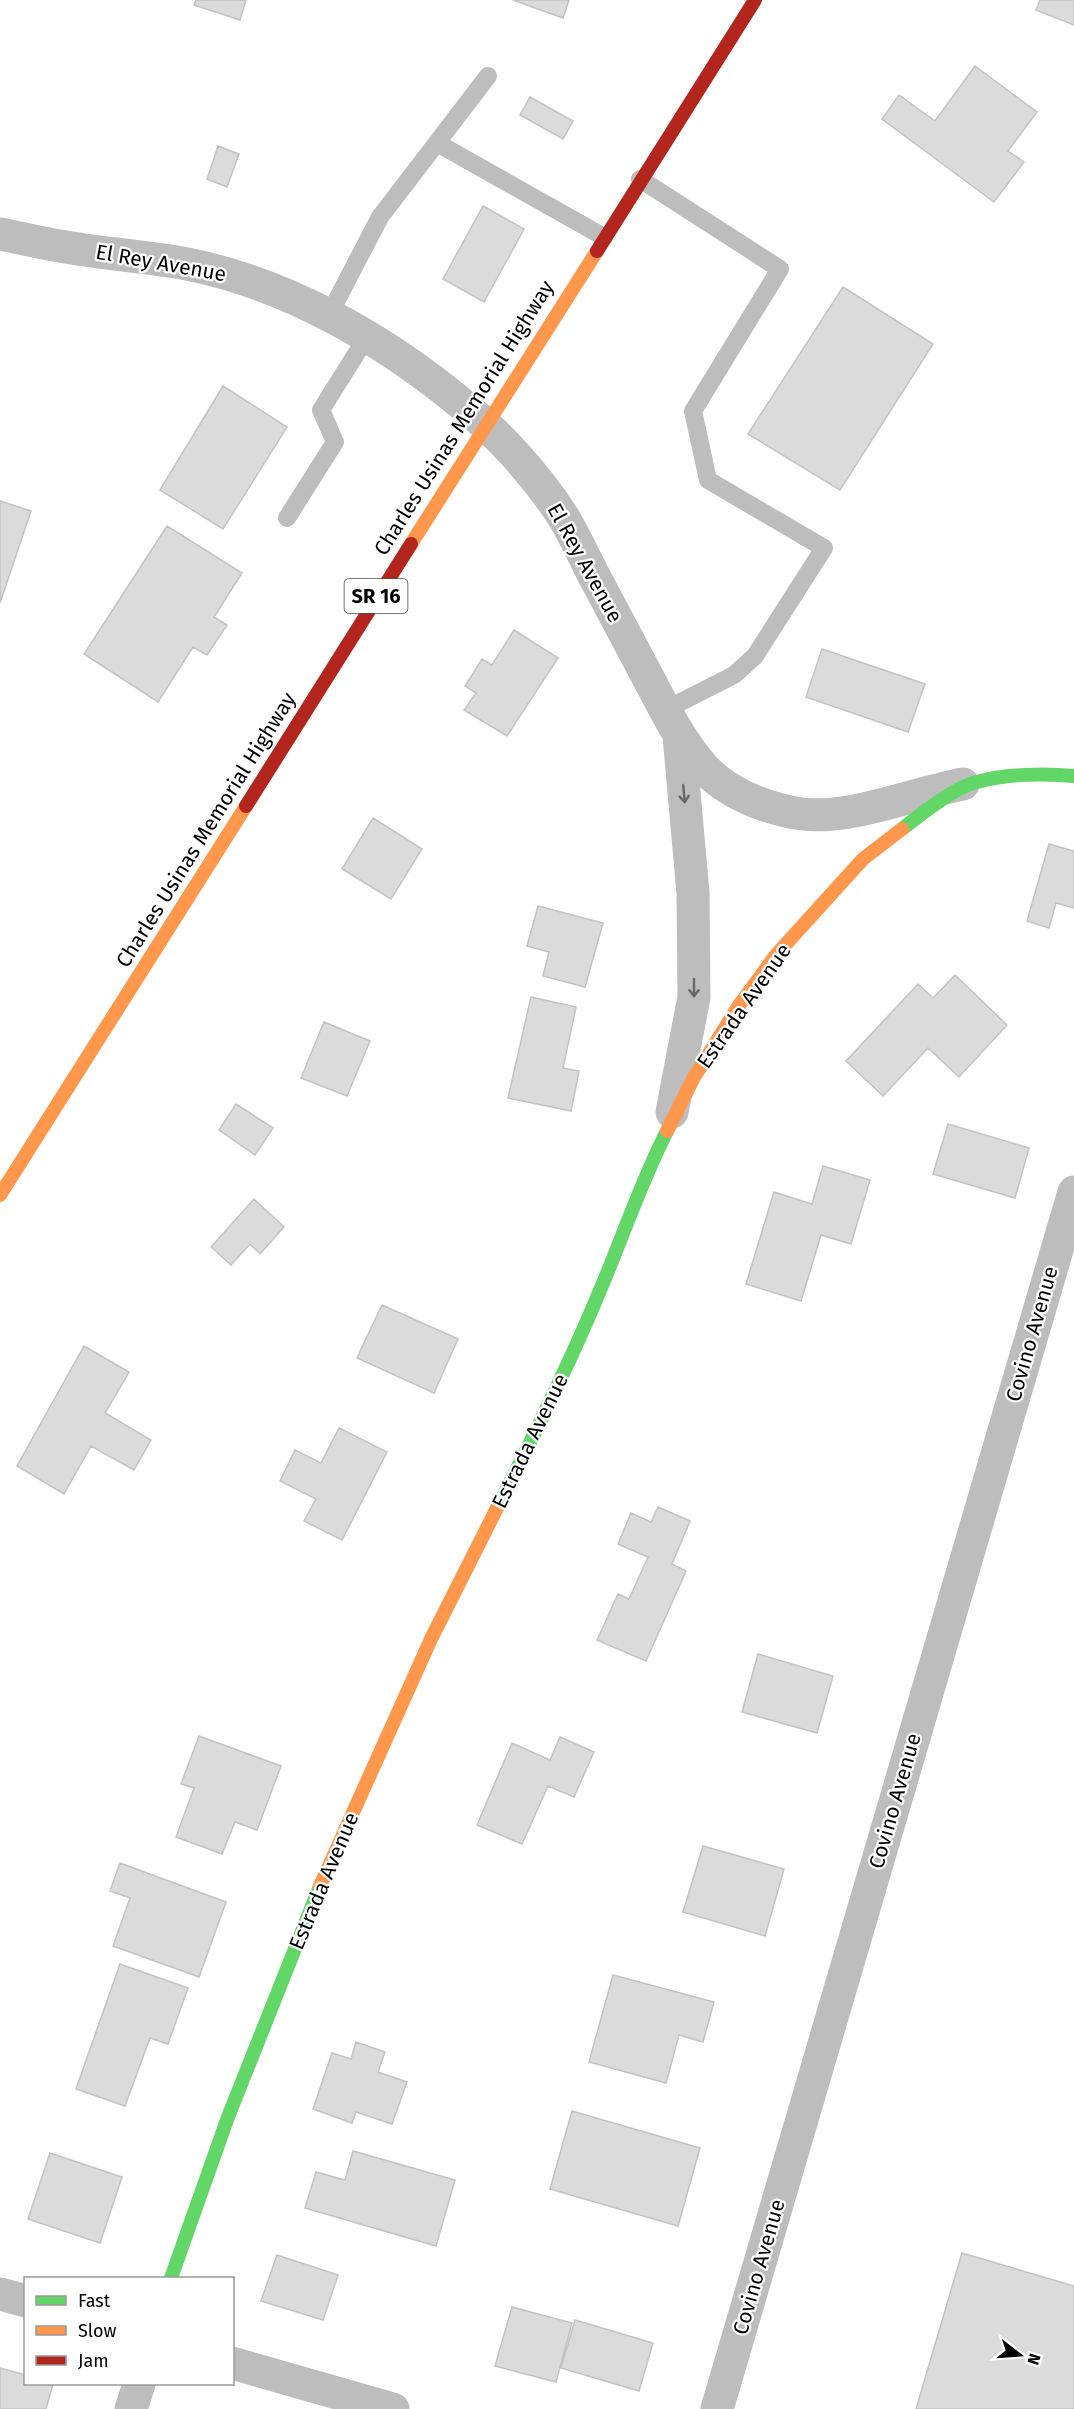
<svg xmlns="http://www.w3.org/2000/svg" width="1074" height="2409" viewBox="0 0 1074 2409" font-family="'Fira Sans',sans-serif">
  <rect width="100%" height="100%" fill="#fff"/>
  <path fill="#dbdbdb" stroke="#c3c3c3" stroke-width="1.5" d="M196 0H246L240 20 194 5Z
    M513 0H569L563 18Z
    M1040 0H1074V25L1036 10Z
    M975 66 1037 112 1008 151 1024 162 994 202 882 119 899 95 935 121Z
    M530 97 573 121 563 139 520 115Z
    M218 146 239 154 227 187 207 179Z
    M483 206 524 229 484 302 443 279Z
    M843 287 933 344 840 490 748 434Z
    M223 386 287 427 223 529 160 490Z
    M0 501 31 511 0 603Z
    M167 526 242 573 214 617 227 625 207 655 193 647 158 702 84 654Z
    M514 630 558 658 507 736 464 710 476 693 465 686 482 659 492 665Z
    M822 649 925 684 908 732 806 697Z
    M373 818 422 849 391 899 342 869Z
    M1049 844 1074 851V908L1056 903 1049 928 1027 921Z
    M538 906 603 923 585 987 543 976 549 952 527 946Z
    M955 975 1007 1025 959 1077 928 1048 883 1096 846 1061 918 984 933 998Z
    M531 997 576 1007 563 1068 579 1071 571 1111 508 1098Z
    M324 1022 370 1041 347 1096 301 1078Z
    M236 1104 273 1128 255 1155 219 1130Z
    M948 1124 1029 1148 1015 1198 933 1174Z
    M823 1166 870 1180 851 1244 821 1235 801 1301 746 1284 774 1192 812 1204Z
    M254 1199 284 1227 260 1254 250 1244 231 1265 211 1247Z
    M382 1305 458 1339 434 1393 357 1358Z
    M84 1346 129 1372 105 1413 151 1440 134 1470 91 1446 64 1494 17 1466Z
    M339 1428 387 1452 342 1540 304 1521 316 1499 280 1481 295 1450 321 1463Z
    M658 1507 690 1521 672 1564 686 1571 646 1661 597 1640 618 1594 629 1599 648 1557 618 1544 631 1513 651 1522Z
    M758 1654 833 1676 817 1733 742 1712Z
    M199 1736 281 1766 257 1830 235 1822 222 1854 176 1837 194 1788 181 1784Z
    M560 1737 594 1752 574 1797 548 1786 522 1844 477 1825 512 1743 550 1760Z
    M703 1846 784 1869 765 1936 683 1912Z
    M120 1863 226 1902 199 1977 113 1946 130 1898 110 1891Z
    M120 1964 188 1988 168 2044 150 2038 125 2106 76 2089Z
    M613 1975 714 2002 703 2042 679 2035 666 2083 589 2062Z
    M356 2042 385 2052 378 2072 407 2082 392 2124 356 2112 352 2123 313 2109 332 2053 351 2059Z
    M572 2111 700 2148 678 2226 550 2189Z
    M353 2151 455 2180 436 2246 305 2208 316 2172 345 2180Z
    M50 2153 122 2177 100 2243 28 2219Z
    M962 2253 1074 2286V2409H916Z
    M277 2255 338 2275 323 2320 261 2301Z
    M512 2307 572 2323 556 2382 495 2366Z
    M575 2320 653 2343 639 2391 561 2368Z
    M0 2368 26 2375V2384H53L46 2409H0Z"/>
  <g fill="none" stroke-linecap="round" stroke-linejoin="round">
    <path stroke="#bdbdbd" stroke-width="18" d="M437 143 604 237
      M640 179 780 269 693 411 708 480 824 548 755 656 734 675 665 710
      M329 315 380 217 488 76
      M287 518 335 442 321 410 366 338"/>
    <path stroke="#bdbdbd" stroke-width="33" d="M0 234C20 238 40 243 60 246 102 254 145 256 187 264 285 283 381 338 457 400 497 432 536 474 564 518 574 535 583 554 592 572 612 610 632 647 652 685 667 714 682 743 704 768 728 794 767 809 802 814 850 820 915 793 963 784
      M672 1112 694 997 693 893 679 736
      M0 2294 26 2301
      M232 2363 393 2409
      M131 2409 139 2384
      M717 2409 1074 1192"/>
    <path stroke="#63d668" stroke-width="14" d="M902 829C920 815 955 787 977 782 1006 774 1044 773 1074 776
      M497 1508C534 1436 570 1363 601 1288 623 1236 641 1182 667 1131
      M171 2278 228 2117 320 1886"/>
    <path stroke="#ff974d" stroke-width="14" d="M411 544 597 251
      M667 1131 693 1079 738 1007 776 955 863 859 902 829
      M0 1195 246 806
      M320 1886 431 1639 497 1508"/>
    <path stroke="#b3261e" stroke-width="14" d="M597 251 755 0
      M246 806 411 544"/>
  </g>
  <defs><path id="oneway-shaft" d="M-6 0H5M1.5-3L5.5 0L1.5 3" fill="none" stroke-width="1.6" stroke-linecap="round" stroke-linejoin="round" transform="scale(1.5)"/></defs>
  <g stroke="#686868">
    <use href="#oneway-shaft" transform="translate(684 794) rotate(85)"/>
    <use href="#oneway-shaft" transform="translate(694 988) rotate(90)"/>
  </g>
  <g text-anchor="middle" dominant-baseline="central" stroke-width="4.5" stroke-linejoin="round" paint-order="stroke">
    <rect fill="#fff" stroke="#4c4c4c" stroke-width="1.5" x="344.5" y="579" width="63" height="34" rx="4.5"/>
    <g font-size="20" font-weight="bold" fill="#000">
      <text x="376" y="596">SR 16</text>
    </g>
    <g font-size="21" fill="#000" stroke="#fff">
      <text transform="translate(161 263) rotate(10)">El Rey Avenue</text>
      <text transform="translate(464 418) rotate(-58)">Charles Usinas Memorial Highway</text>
      <text transform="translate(585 563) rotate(61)">El Rey Avenue</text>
      <text transform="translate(206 830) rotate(-58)">Charles Usinas Memorial Highway</text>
      <text transform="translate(744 1006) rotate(-55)">Estrada Avenue</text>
      <text transform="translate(1032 1334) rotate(-74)">Covino Avenue</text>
      <text transform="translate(530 1441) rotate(-64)">Estrada Avenue</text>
      <text transform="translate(895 1801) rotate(-74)">Covino Avenue</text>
      <text transform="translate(324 1881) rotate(-67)">Estrada Avenue</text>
      <text transform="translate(759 2267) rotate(-74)">Covino Avenue</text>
    </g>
  </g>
  <rect x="24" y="2277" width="210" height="108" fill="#ffffff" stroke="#999999" stroke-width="1.5"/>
  <rect x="36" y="2296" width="30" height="9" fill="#63d668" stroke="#999999" stroke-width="1.5"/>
  <text x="78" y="2307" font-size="18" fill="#000000">Fast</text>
  <rect x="36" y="2326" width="30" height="9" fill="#ff974d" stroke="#999999" stroke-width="1.5"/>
  <text x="78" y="2337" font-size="18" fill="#000000">Slow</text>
  <rect x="36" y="2356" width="30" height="9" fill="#b3261e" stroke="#999999" stroke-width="1.5"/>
  <text x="78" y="2367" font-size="18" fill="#000000">Jam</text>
  <g transform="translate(1020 2355) rotate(107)" stroke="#ffffff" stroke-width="4.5" paint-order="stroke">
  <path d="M0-4.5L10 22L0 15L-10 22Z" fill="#000000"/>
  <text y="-9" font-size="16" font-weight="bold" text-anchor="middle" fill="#000000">N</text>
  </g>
</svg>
